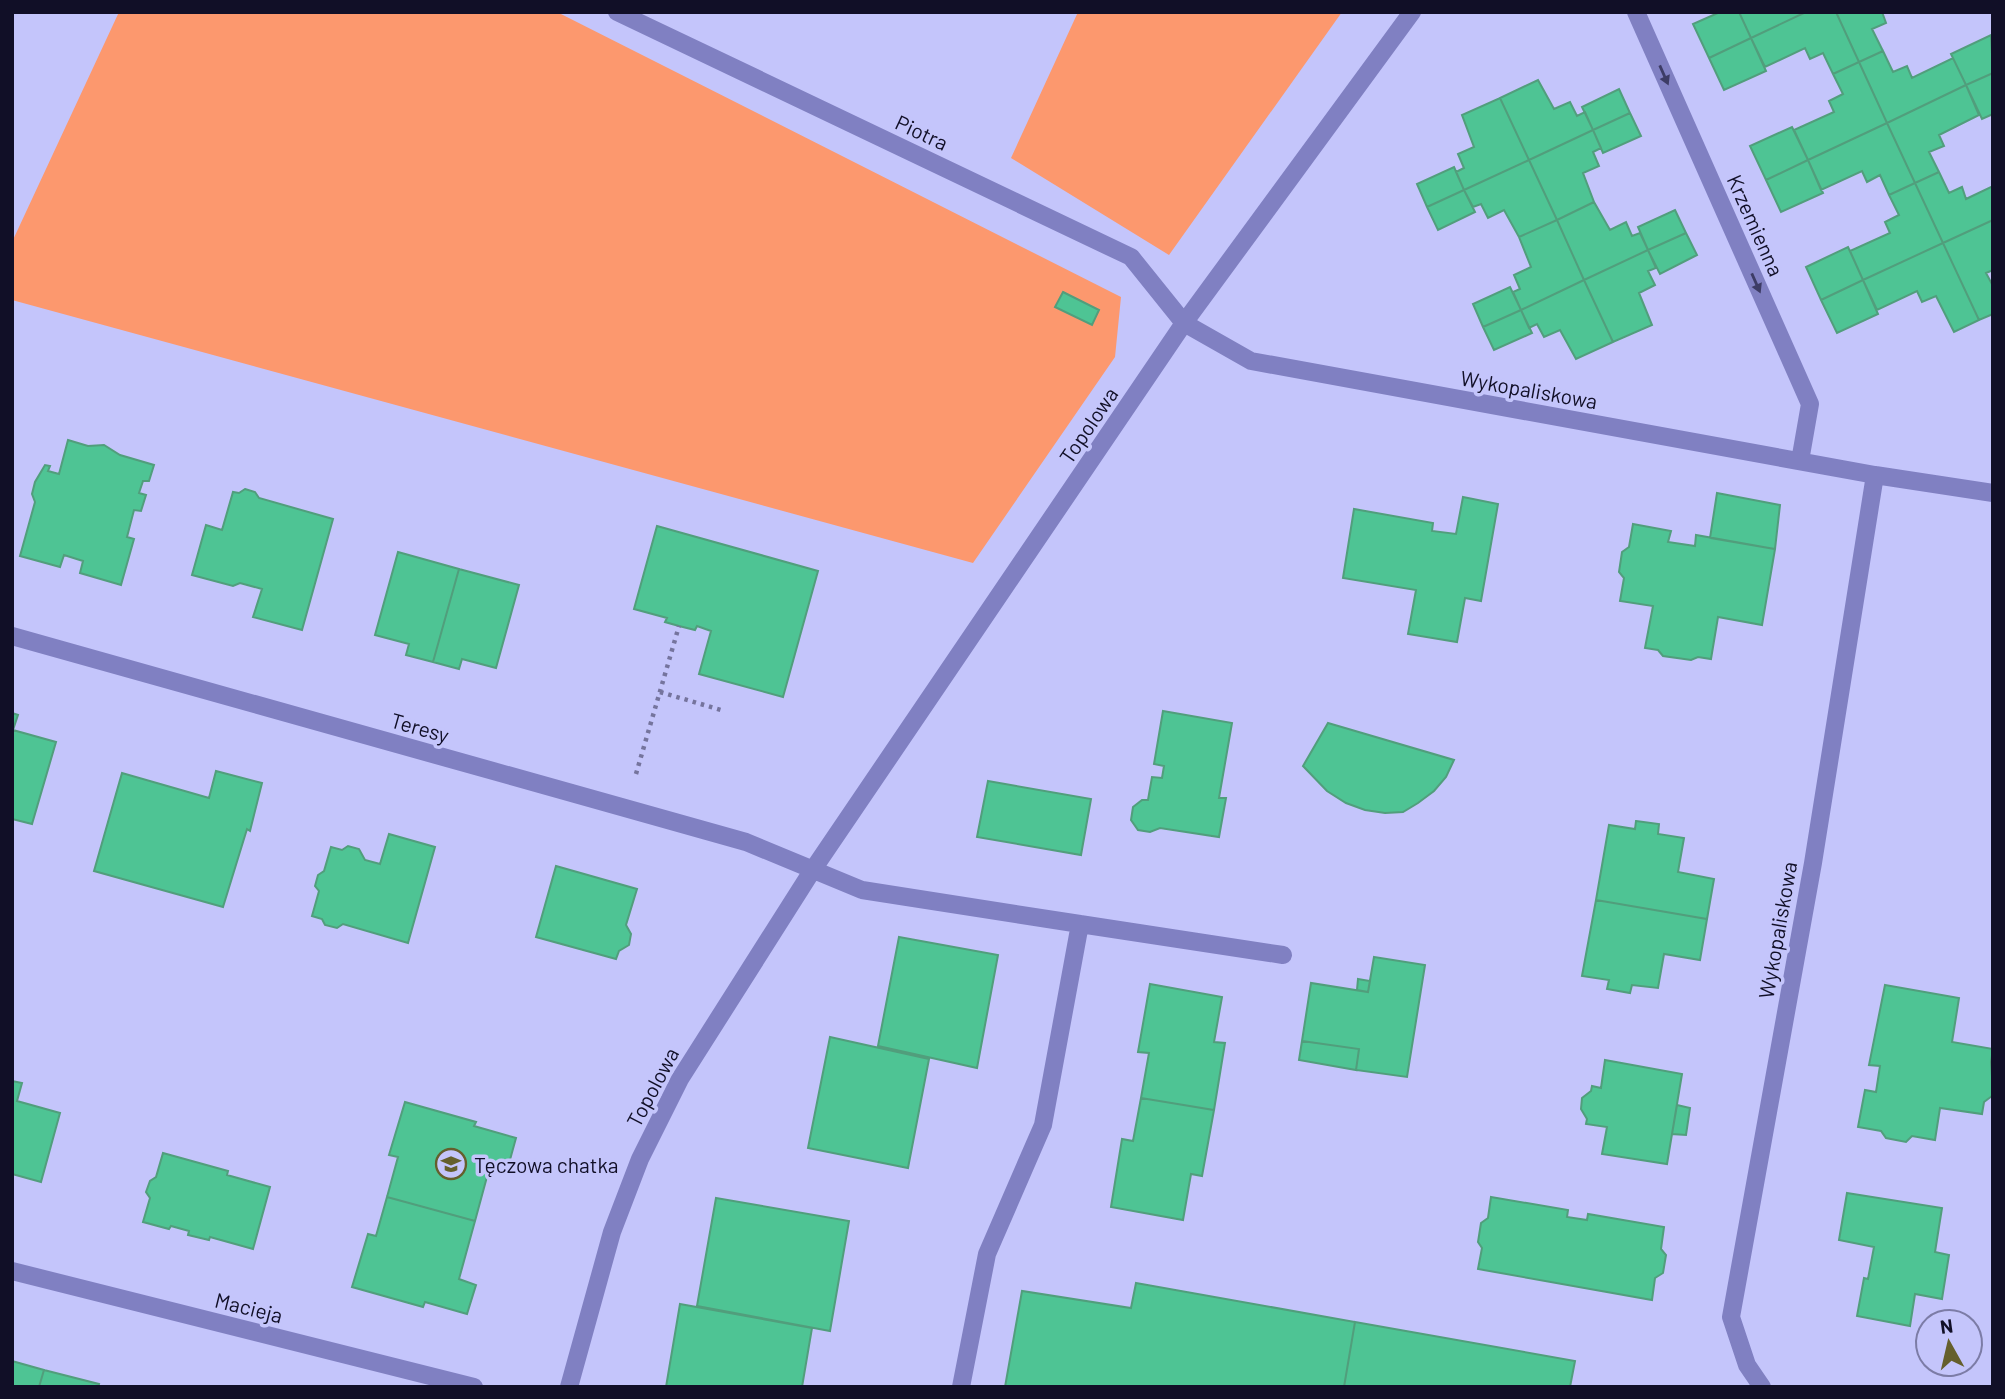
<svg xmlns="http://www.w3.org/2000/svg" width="2005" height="1399" viewBox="0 0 2005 1399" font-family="Barlow,sans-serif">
  <rect width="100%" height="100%" fill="#c4c5fb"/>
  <path fill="#fc986e" d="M119 12H557L1121 297 1115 357 973 563 12 300V242Z
    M1078 12H1342L1169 255 1011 158Z"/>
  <path fill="#4ec494" stroke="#519e7c" stroke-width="2" d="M1720 12H1739L1751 38 1709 58 1693 24Z
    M1739 12H1806L1751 38Z
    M1806 12H1836L1859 62 1833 74 1823 53 1810 59 1805 48 1765 67 1751 38Z
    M1836 12H1882L1886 23 1872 29 1883 51 1859 62Z
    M1991 35 1993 73 1966 85 1951 54Z
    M1751 38 1766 71 1724 90 1709 58Z
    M1883 51 1893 72 1907 66 1912 78 1953 58 1966 85 1887 123 1859 62Z
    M1859 62 1887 123 1808 160 1794 130 1834 112 1829 101 1843 94 1833 74Z
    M1993 73V114L1982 119 1966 85Z
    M1538 80 1554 109 1570 102 1577 116 1585 112 1593 130 1529 160 1500 98Z
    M1966 85 1979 115 1939 135 1944 146 1929 152 1939 172 1915 183 1887 123Z
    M1619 89 1630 113 1593 130 1582 107Z
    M1500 98 1529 160 1464 190 1456 172 1464 168 1458 154 1474 147 1462 115Z
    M1630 113 1641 136 1603 153 1593 130Z
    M1887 123 1915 183 1889 195 1880 175 1867 182 1862 171 1821 190 1808 160Z
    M1792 127 1808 160 1766 180 1750 146Z
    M1593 130 1601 148 1593 152 1599 166 1583 173 1594 202 1557 220 1529 160Z
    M1529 160 1557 220 1519 237 1504 210 1488 218 1481 204 1473 207 1464 190Z
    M1808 160 1823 193 1781 212 1766 180Z
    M1454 167 1464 190 1427 207 1417 184Z
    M1939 172 1949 193 1962 187 1966 199 1993 186V220L1943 243 1915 183Z
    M1915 183 1943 243 1863 280 1850 251 1890 233 1885 222 1899 215 1889 195Z
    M1464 190 1475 212 1438 230 1427 207Z
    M1594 202 1610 230 1626 222 1632 236 1640 233 1648 250 1584 280 1557 220Z
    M1675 210 1686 233 1648 250 1638 227Z
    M1557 220 1584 280 1521 310 1513 292 1520 289 1514 275 1531 267 1519 237Z
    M1993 220V270L1986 273 1993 286V314L1979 320 1943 243Z
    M1686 233 1697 255 1660 274 1648 250Z
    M1943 243 1979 320 1954 332 1936 296 1922 302 1917 291 1877 310 1863 280Z
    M1848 247 1863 280 1821 300 1806 267Z
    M1648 250 1656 268 1648 271 1655 285 1639 293 1652 325 1613 342 1584 280Z
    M1584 280 1613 342 1576 359 1560 330 1544 337 1537 324 1529 328 1521 310Z
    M1863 280 1878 314 1837 333 1821 300Z
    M1510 287 1521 310 1483 327 1473 304Z
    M1063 292 1099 310 1092 325 1055 307Z
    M1521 310 1532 333 1494 350 1483 327Z
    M68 440 88 446 104 445 120 455 154 465 149 481H143L139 493 146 495 141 511 134 510 127 537 134 539 121 585 80 573 83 561 64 555 60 567 20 556 35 502 32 494 35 482 45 465 50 466 48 471 59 474Z
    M245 489 255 492 259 498 333 519 302 630 253 617 262 589 240 583 233 586 192 575 206 525 222 530 233 492 239 493Z
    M1717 493 1780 505 1775 549 1710 538Z
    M1463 497 1498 504 1481 601 1465 598 1457 642 1408 634 1416 590 1343 578 1354 509 1433 523 1432 531 1456 534Z
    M1633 524 1671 531 1668 542 1695 546 1696 535 1775 549 1762 625 1718 617 1711 659 1698 657 1691 660 1663 656 1658 650 1645 648 1653 606 1620 601 1624 578 1619 572 1622 552 1629 547Z
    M657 526 818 571 783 697 699 674 711 631 697 626 695 630 679 626 665 622 667 618 634 609Z
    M398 552 459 569 433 662 406 655 409 644 375 635Z
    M459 569 519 585 496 668 462 659 459 669 433 662Z
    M1163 711 1232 723 1219 798H1226L1219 837 1160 828 1150 832 1138 830 1131 820 1133 807 1142 800H1148L1152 777 1162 778 1164 766 1154 764Z
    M12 713 18 715 13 730 56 742 32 824 12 819Z
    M1328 723 1454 760 1446 777 1434 791 1418 803 1403 812 1385 813 1365 810 1346 803 1327 791 1303 766Z
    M216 771 262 783 250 831 247 829 223 907 94 871 122 773 209 798Z
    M988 781 1091 799 1081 855 977 837Z
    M1636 821 1659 824 1658 834 1684 838 1678 872 1714 879 1707 919 1596 900 1609 825 1635 829Z
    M389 834 435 847 408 943 343 924 337 928 325 925 322 919 312 916 319 891 315 886 318 875 324 871 331 847 342 850 348 846 359 849 365 860 380 864Z
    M556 866 637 889 626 925 631 934 629 945 619 951 616 959 536 937Z
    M1596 900 1707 919 1700 960 1664 954 1658 988 1632 985 1630 993 1607 989 1609 980 1582 976Z
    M899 937 998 955 977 1068 878 1046Z
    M1374 957 1425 965 1407 1077 1356 1070 1359 1049 1302 1041 1311 983 1368 992Z
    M1358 979 1370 981 1368 992 1357 990Z
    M1150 984 1222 997 1214 1042 1225 1043 1214 1110 1141 1098 1149 1053 1138 1052Z
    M1885 985 1959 998 1952 1042 1993 1049 1991 1062 1993 1091 1992 1096 1984 1102 1982 1114 1940 1108 1935 1140 1912 1136 1906 1142 1886 1138 1881 1131 1858 1127 1865 1090 1876 1092 1880 1066 1869 1065Z
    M830 1037 929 1059 908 1168 808 1148Z
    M1302 1041 1359 1049 1356 1070 1299 1060Z
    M1605 1060 1682 1074 1667 1164 1602 1154 1607 1127 1586 1124 1587 1119 1581 1109 1582 1098 1591 1091 1592 1086 1601 1088Z
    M12 1081 22 1083 17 1101 60 1113 41 1182 12 1174Z
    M1141 1098 1214 1110 1202 1176 1191 1174 1183 1220 1111 1207 1122 1139 1133 1141Z
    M405 1102 476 1122 474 1126 516 1138 508 1167 491 1162 475 1221 387 1197 398 1157 389 1155Z
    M1677 1105 1690 1108 1686 1135 1672 1134Z
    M163 1153 228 1171 227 1175 270 1187 253 1249 210 1237 209 1240 188 1235 189 1231 171 1226 169 1229 143 1222 150 1198 146 1192 150 1181 156 1177Z
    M1847 1193 1942 1208 1935 1252 1949 1255 1942 1299 1915 1294 1910 1326 1857 1316 1864 1278 1868 1279 1874 1247 1839 1240Z
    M387 1197 475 1221 459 1279 476 1285 467 1314 425 1302 423 1307 352 1287 368 1234 376 1236Z
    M1491 1197 1568 1210 1567 1217 1587 1220 1588 1214 1664 1227 1661 1249 1666 1255 1663 1273 1655 1278 1652 1300 1478 1269 1482 1248 1478 1242 1481 1223 1488 1218Z
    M716 1198 849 1221 830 1331 697 1306Z
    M1136 1283 1355 1322 1344 1387H1005L1022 1291 1131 1308Z
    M680 1304 812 1328 802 1387H666Z
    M1355 1322 1575 1361 1570 1387H1344Z
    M12 1361 44 1370 39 1387H12Z
    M44 1370 99 1384 98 1387H39Z"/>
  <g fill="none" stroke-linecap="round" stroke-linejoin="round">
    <path stroke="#75749d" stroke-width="4.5" stroke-dasharray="3.5 5" stroke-linecap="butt" d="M660 692 721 710
      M636 774 679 626"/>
    <path stroke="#8080c2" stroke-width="18" d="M617 12 1131 257 1184 323 1251 361 1875 475 1993 493
      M1636 12 1810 404 1800 461
      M12 636 746 842 862 890 1080 924 1043 1125 987 1254 961 1387
      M1080 924 1283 955
      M12 1271 474 1387
      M569 1387 612 1232 640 1159 680 1079 812 871 1184 323 1412 12
      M1762 1387 1747 1365 1731 1317 1813 863 1875 475"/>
  </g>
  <defs><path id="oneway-solid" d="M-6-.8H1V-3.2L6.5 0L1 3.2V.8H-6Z" transform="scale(1.75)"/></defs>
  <g fill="#3d3c65">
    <use href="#oneway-solid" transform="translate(1664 75) rotate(66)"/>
    <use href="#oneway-solid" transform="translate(1756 283) rotate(66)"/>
  </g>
  <defs>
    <g id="school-ring" transform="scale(1.575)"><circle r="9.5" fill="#c4c5fb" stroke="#655f2c" stroke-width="1.5"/><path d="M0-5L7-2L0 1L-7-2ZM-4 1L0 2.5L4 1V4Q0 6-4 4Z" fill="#655f2c"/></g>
  </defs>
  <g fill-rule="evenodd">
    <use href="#school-ring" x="451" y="1164"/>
  </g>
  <g text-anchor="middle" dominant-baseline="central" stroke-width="7" stroke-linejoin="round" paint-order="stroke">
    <g font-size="21" fill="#110f27" stroke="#c4c5fb">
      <text transform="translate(922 132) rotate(25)">Piotra</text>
      <text transform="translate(1756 225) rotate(66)">Krzemienna</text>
      <text transform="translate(1529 389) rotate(10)">Wykopaliskowa</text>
      <text transform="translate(1088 425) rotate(-56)">Topolowa</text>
      <text transform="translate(420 727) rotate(16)">Teresy</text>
      <text transform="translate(1777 930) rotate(-80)">Wykopaliskowa</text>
      <text transform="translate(652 1087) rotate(-62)">Topolowa</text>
      <text transform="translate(249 1307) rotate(14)">Macieja</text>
    </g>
    <g font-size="21" fill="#110f27" stroke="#c4c5fb" text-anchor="start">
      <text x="474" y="1164">Tęczowa chatka</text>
    </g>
  </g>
  <rect width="2005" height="1399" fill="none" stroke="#110f27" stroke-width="28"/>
  <g transform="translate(1949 1343) rotate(352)"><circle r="33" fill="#c4c5fb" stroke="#7c7ca6" stroke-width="2"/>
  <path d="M0-5L12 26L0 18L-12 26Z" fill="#655f2c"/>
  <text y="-10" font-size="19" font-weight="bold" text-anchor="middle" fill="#110f27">N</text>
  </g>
</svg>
